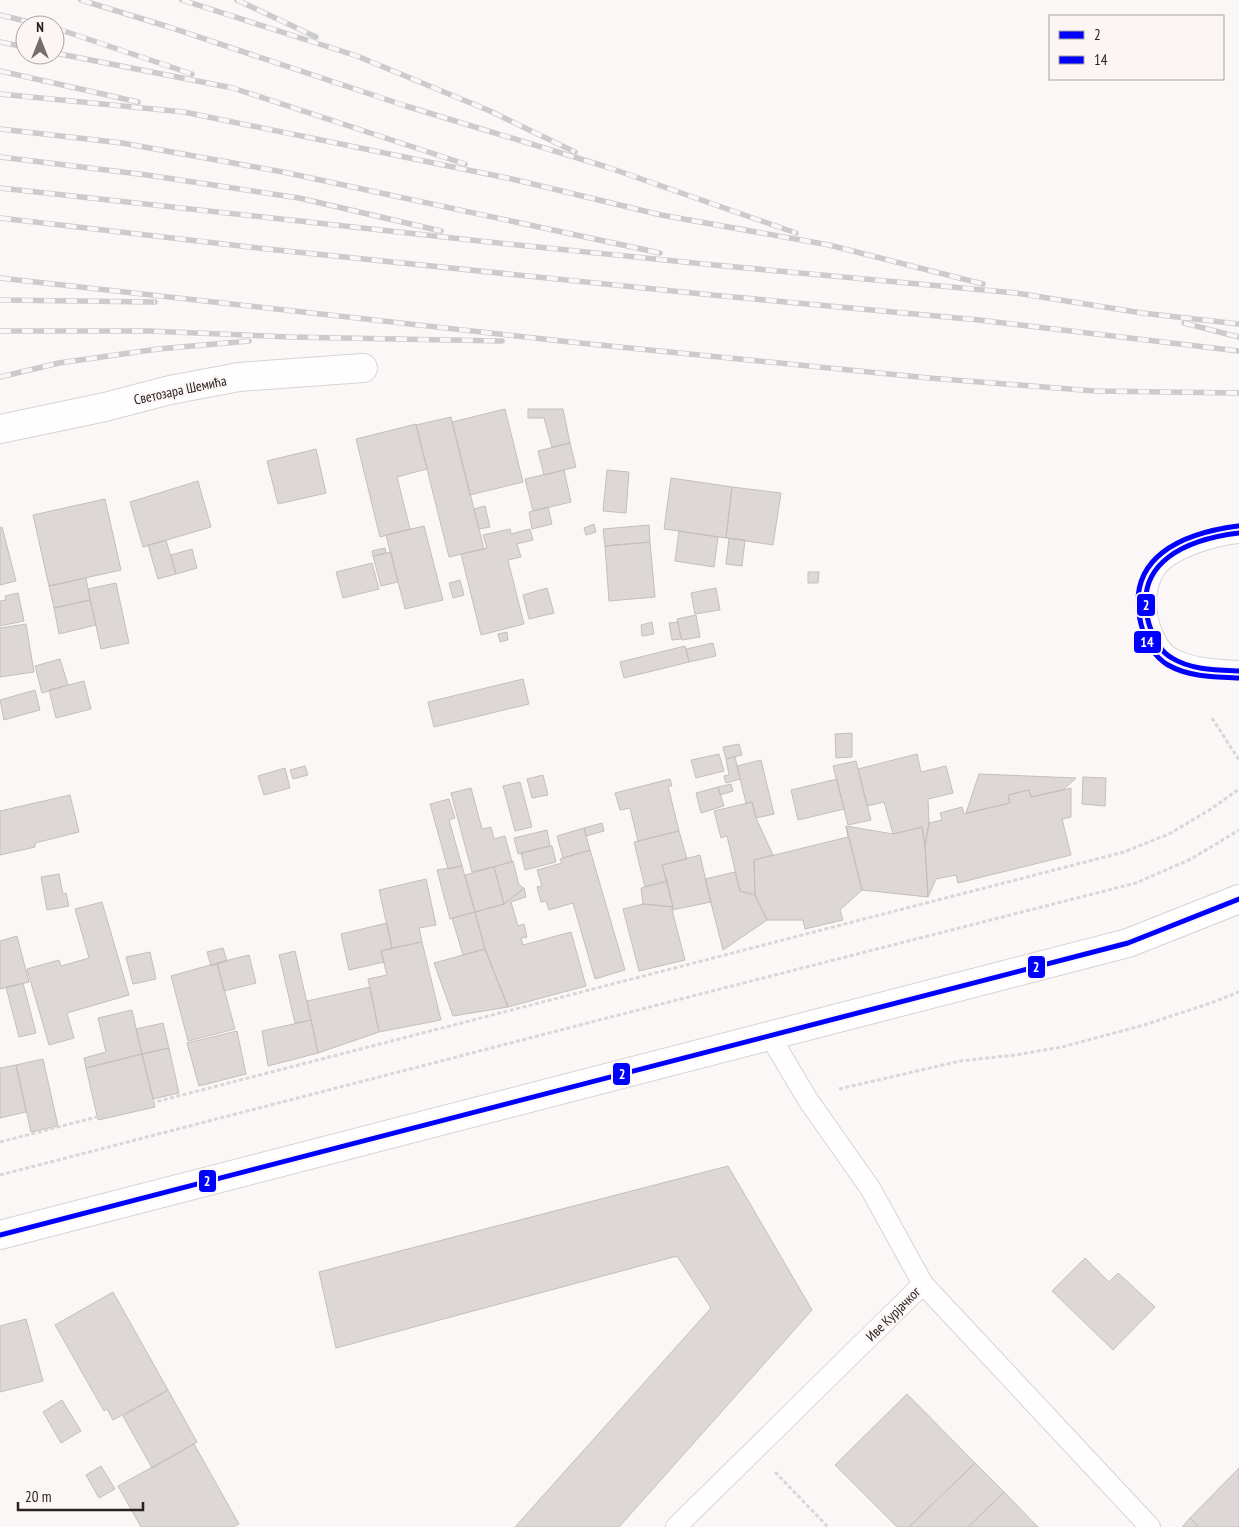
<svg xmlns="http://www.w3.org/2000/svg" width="1239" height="1527" viewBox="0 0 1239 1527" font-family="'PT Sans Narrow',sans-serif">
  <rect width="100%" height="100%" fill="#faf7f6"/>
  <path fill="#ddd8d5" stroke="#c4bfbc" d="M505 409 523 482 470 495 452 422Z
    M528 409H563L570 443 552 447 544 418H528Z
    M451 417 484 549 449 557 416 425Z
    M416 424 427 469 397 477 410 529 380 537 356 439Z
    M570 443 576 467 544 475 538 451Z
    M316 449 326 493 278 504 267 461Z
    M564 470 571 502 533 511 525 479Z
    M607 470 629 472 626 513 603 511Z
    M671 478 732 487 726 538 664 529Z
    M198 481 211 527 143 547 130 502Z
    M732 487 781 493 773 545 726 538Z
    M105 499 121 570 49 586 33 515Z
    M485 506 490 527 479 529 474 509Z
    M548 507 552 524 532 529 529 512Z
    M594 524 596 532 586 535 584 528Z
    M649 525 650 542 605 546 603 529Z
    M424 526 443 600 405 609 386 535Z
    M2 527 16 581 0 585V528Z
    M510 529 511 534 530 529 533 540 517 544 521 557 508 560 524 624 481 635 461 554 487 548 483 535Z
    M679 531 718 537 714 567 675 561Z
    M729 538 745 540 742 566 726 564Z
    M166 540 176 574 158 579 148 545Z
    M650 542 655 597 609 601 605 546Z
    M385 548 386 553 373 556 372 551Z
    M192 549 197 568 176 574 171 555Z
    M391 552 398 582 381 586 373 556Z
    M372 563 379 589 343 598 336 572Z
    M808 572H819L818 583H808Z
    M86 578 90 600 54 608 49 586Z
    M460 580 464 595 453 598 449 583Z
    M116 583 129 643 101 649 88 589Z
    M547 588 554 613 529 619 523 595Z
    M716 588 720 610 695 614 691 593Z
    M18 593 24 621 0 626V601L6 600 5 596Z
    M90 600 96 625 59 634 54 608Z
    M696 615 700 637 682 640 677 619Z
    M652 622 654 634 642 636 641 625Z
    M678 622 681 639 672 640 669 623Z
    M26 624 34 672 0 677V628Z
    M507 632 508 640 500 642 498 634Z
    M713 643 716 656 689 662 686 649Z
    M685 646 689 662 624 678 620 662Z
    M60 659 68 685 42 693 35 666Z
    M523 679 529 704 434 727 428 702Z
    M84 681 91 709 56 718 49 690Z
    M35 690 40 710 4 720 0 700Z
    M852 733V757L836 758 835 734Z
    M739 744 742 755 726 759 723 747Z
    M719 754 724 771 696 778 691 760Z
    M917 754 921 772 946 766 953 793 928 799 929 823 925 846 922 827 893 834 884 802 867 806 858 769Z
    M735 757 740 779 726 783 724 776 729 775 726 759Z
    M761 760 774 814 756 818 752 802 746 803 737 766Z
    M856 761 871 820 848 825 833 766Z
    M305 766 308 775 293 779 290 770Z
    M285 768 290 788 264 795 258 776Z
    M979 774 1076 778 1063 790 1031 797 1029 790 1008 795 1010 803 966 813Z
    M543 775 548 795 532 798 527 779Z
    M1083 777 1106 778 1105 806 1082 804Z
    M670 779 672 786H668L679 831 638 841 630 808 620 810 615 793Z
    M837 779 844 809 798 820 791 790Z
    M520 782 532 827 515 831 503 786Z
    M731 784 733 791 720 795 718 787Z
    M718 787 724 806 701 813 696 793Z
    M471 788 482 829 491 827 494 839 505 836 512 862 472 872 451 793Z
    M1071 788V817L1062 819 1071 855 958 883 956 875 936 879 928 897 925 846 929 823 942 820 940 813 962 807 964 814 1010 803 1008 795 1029 790 1031 797Z
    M70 795 79 832 35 843V847L0 855V811Z
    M449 799 455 818 449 820 462 866 448 869 430 804Z
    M752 802 756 818 773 855 754 860 755 895 740 891 727 836 721 838 714 811Z
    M602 823 604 831 586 836 584 828Z
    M846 826 893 834 922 827 925 846 928 897 862 890Z
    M846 826 862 890 840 910 843 920 805 929 803 920H767L755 895 754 860 848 837Z
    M584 828 590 850 563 858 557 836Z
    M547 830 550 846 518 854 514 838Z
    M679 831 687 859 662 865 667 881 645 887 634 842Z
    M550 846H552L556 862 525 870 521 853Z
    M590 850 625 970 595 979 573 903 549 910 546 901 541 902 537 887 542 886 537 870 562 863 560 859Z
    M700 855 711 902 672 910 673 907 662 865Z
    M513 861 519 885 524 888 504 904 494 867Z
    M462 866 475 912 450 919 437 870Z
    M494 867 504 904 475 912 465 875Z
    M735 872 740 891 755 895 767 920 723 950 705 879Z
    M59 874 63 894 66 893 69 906 47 910 41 877Z
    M426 879 436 925 419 928 422 942 392 948 379 890Z
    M667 881 673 907 643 904 641 888Z
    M524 888 526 897 511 902 518 926 524 924 527 937 521 938 523 945 571 932 586 986 508 1007 485 949 475 912 504 904Z
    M102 902 129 995 67 1013 74 1038 49 1045 27 969 59 960 61 966 89 958 75 909Z
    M643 904 673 907 672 910 685 960 639 971 623 909Z
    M475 912 485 949 463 955 452 918Z
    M387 923 392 948 381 951 384 962 349 970 341 934Z
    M17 936 29 982 0 989V941Z
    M422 942 441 1020 379 1032 368 979 387 975 381 951Z
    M223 948 227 961 211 966 207 952Z
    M485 949 508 1007 453 1016 434 963Z
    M295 951 311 1020 295 1023 279 955Z
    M150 952 156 979 133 984 126 957Z
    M249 955 256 983 224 991 217 963Z
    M217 963 235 1029 188 1041 171 976Z
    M23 983 36 1033 19 1037 6 987Z
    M370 987 379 1032 318 1053 307 1001Z
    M132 1010 142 1054 86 1068 84 1058 106 1052 98 1018Z
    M311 1020 318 1053 268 1066 262 1031Z
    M163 1023 169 1048 142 1054 136 1029Z
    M237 1031 246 1074 199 1086 187 1043Z
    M169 1048 179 1093 153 1099 142 1054Z
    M142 1054 155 1107 98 1120 86 1068Z
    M43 1059 58 1126 31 1132 16 1065Z
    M16 1065 26 1112 0 1118V1068Z
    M728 1166 812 1310 619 1527H515L711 1308 677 1256 336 1348 319 1272Z
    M1085 1258 1109 1282 1118 1273 1155 1307 1113 1350 1052 1291Z
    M113 1292 168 1390 113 1420 107 1409 104 1411 55 1325Z
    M26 1319 43 1381 0 1392V1326Z
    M168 1390 197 1442 152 1468 123 1416Z
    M907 1394 975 1463 909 1527H897L835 1465Z
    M62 1400 81 1431 61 1443 43 1412Z
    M194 1444 239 1524 233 1527H141L118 1486Z
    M975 1463 1004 1492 968 1527H909Z
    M101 1466 115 1489 99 1498 86 1475Z
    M1239 1468V1527H1199L1190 1518Z
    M1004 1492 1038 1527H968Z
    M1190 1518 1199 1527H1182Z"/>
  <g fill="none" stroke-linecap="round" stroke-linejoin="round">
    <g stroke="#d9d3d2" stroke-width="22">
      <path id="lane" d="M1239 533C1215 535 1170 548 1156 568 1144 585 1144 609 1150 627 1155 641 1161 654 1175 660 1195 669 1217 670 1239 671
        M923 1284 1150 1527
        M676 1527 923 1284 870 1188 808 1100 770 1036"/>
    </g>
    <g stroke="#d9d3d2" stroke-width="30">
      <path id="street" d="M0 429 105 407 170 390 239 377 363 368"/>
    </g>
    <g stroke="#d9d3d2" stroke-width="30">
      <path id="secondary" d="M0 1235 1128 943 1239 899"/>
    </g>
    <path stroke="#d8d7d7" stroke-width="3" stroke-dasharray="4 2.5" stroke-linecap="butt" d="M1212 718 1239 760
      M839 1089 960 1061 1015 1055 1062 1047 1144 1025 1208 1004 1239 992
      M0 1142 1124 852 1169 834 1211 809 1239 789
      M0 1175 669 1002 1136 883 1191 859 1239 830
      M775 1472 828 1527"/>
    <use href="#lane" stroke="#fefefe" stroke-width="20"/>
    <use href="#street" stroke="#fefefe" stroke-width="28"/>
    <use href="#secondary" stroke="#fefefe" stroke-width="28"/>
    <g stroke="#cccbcb" stroke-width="5.5">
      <path id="rail" d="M81 0 169 27 406 106 607 167 796 233
        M182 0 357 56 490 111 575 152
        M237 0 316 37
        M0 15 42 25
        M55 28 192 74
        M0 42 25 47
        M55 53 233 88 465 164
        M0 71 138 102
        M0 94 184 112 512 179 661 215 829 245 983 284
        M0 129 122 143 283 172 660 253
        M0 157 147 175 299 198 441 231
        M0 188 489 242 714 265 1016 293 1142 313 1239 324
        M0 218 267 249 712 295 979 320 1239 351
        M0 278 570 342 929 378 1095 391 1239 393
        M0 300 155 302
        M1184 323 1239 337
        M0 331H149L289 337 502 341
        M0 377 59 363 158 349 249 341"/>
    </g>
    <use href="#rail" stroke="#fbf6f5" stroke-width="4" stroke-dasharray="11" stroke-linecap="butt"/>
    <g stroke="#fbf6f5" stroke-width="9">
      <path id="bus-1" d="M1239 533C1189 539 1131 561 1149 624 1153 637 1159 651 1172 658 1191 670 1217 670 1239 671
        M0 1235 1128 943 1239 899"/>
    </g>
    <g stroke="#fbf6f5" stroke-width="9">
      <path id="bus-2" d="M1238 526C1183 533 1124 557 1141 624 1145 640 1153 656 1168 665 1189 677 1215 677 1239 678"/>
    </g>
    <use href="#bus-1" stroke="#00f" stroke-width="5"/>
    <use href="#bus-2" stroke="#00f" stroke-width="5"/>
  </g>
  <g text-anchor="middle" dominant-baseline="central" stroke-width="4" stroke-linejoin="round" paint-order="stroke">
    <g font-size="14" fill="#2b2220" stroke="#fbf6f5">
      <text transform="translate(180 390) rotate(-12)">Светозара Шемића</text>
      <text transform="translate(893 1314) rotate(-45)">Иве Курјачког</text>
    </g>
  </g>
  <g stroke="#fbf6f5" stroke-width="2">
    <rect x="1136" y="593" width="20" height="24" rx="5" fill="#00f"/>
    <rect x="1133" y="630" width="29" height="24" rx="5" fill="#00f"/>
    <rect x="1027" y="955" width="19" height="24" rx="5" fill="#00f"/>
    <rect x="612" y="1062" width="19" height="24" rx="5" fill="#00f"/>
    <rect x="198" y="1169" width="19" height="24" rx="5" fill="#00f"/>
  </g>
  <g font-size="14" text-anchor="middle" font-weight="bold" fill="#fff">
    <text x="1146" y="610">2</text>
    <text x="1147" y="647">14</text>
    <text x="1036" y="972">2</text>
    <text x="622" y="1079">2</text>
    <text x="207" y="1186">2</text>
  </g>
  <rect x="1049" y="15" width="175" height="65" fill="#fbf6f5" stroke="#a8a1a0"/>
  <rect x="1059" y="31" width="25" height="8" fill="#0000ff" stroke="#a8a1a0"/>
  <text x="1094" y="40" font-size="15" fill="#2b2220">2</text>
  <rect x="1059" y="56" width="25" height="8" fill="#0000ff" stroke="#a8a1a0"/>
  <text x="1094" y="65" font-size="15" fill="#2b2220">14</text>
  <g transform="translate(40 40)"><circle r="24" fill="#fbf6f5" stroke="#a8a1a0"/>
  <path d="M0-4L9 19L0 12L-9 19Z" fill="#736d6b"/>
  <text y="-8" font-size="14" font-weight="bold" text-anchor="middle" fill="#2b2220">N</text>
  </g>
  <path d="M18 1502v8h125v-8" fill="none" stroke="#2b2220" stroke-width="2.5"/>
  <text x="25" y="1502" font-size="15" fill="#2b2220" stroke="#fbf6f5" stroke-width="4" paint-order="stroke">20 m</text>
</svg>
